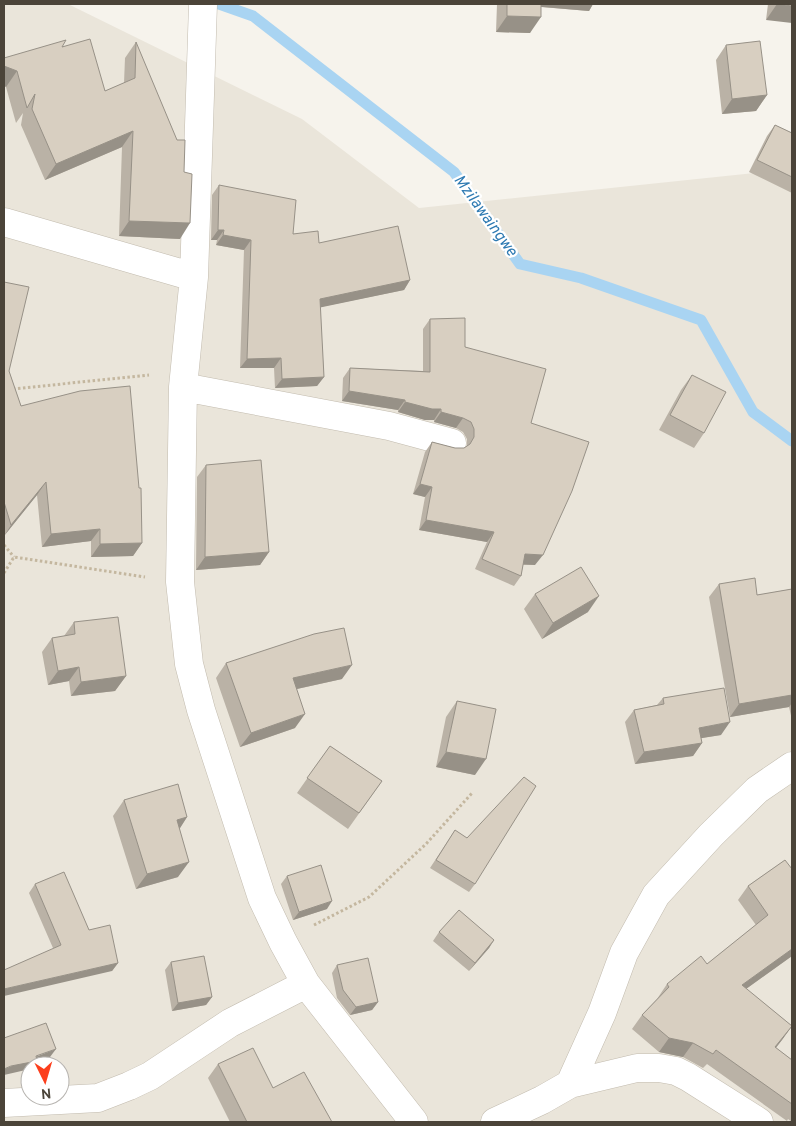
<svg xmlns="http://www.w3.org/2000/svg" width="796" height="1126" viewBox="0 0 796 1126" font-family="Overpass,sans-serif">
  <rect width="100%" height="100%" fill="#f6f3ec"/>
  <path fill="#eae5da" fill-rule="evenodd" d="M4 4H68L302 119 419 208 792 169V1122H4ZM30 1066H60V1096H30Z"/>
  <g fill="none" stroke-linecap="round" stroke-linejoin="round">
    <path stroke="#a9d4f2" stroke-width="11" d="M219 4 253 16 454 172 520 264 581 278 701 320 753 412 792 441"/>
    <g stroke="#c2bbae" stroke-width="29">
      <path id="street" d="M203 4 194 277 183 387 180 582 189 664 201 710 262 898 283 942 306 984 414 1122
        M4 222 194 277
        M183 387 389 426 452 443
        M570 1084 602 1013 624 953 656 895 711 835 757 790 792 766
        M4 1103 98 1098 129 1086 150 1076 230 1023 306 984
        M495 1122 542 1100 570 1084 637 1068H659L676 1071 688 1077 759 1122"/>
    </g>
    <path stroke="#c4b79f" stroke-width="3" stroke-dasharray="2.5 2.5" stroke-linecap="butt" d="M13 389 149 375
      M4 545 14 557
      M4 573 14 557 145 577
      M314 925 369 897 426 844 473 792"/>
    <use href="#street" stroke="#fff" stroke-width="28"/>
  </g>
  <path fill="#bab2a6" d="M497 4H593L589 11 541 7 530 33 496 32Z
    M768 4H792L766 20Z
    M136 42 180 239 119 236 122 147 45 180 21 125 23 113 16 123 6 87 4 58 62 47 105 91 124 83 125 58Z
    M726 45 767 95 756 111 722 114 716 60Z
    M775 125 792 133V193L749 172 767 136Z
    M219 185 293 234 319 243 410 280 404 290 320 307 324 377 317 386 275 388 274 368H240L244 250 216 245 217 240H211L212 195Z
    M4 282 9 371 21 406 142 543 133 556 91 557V541L42 547 37 495 4 536Z
    M430 319 465 347 531 423 535 565H523L521 576 514 586 475 569 487 542 419 530 425 497 413 494 425 452 432 442 455 448H464L467 446V439L463 432 456 428 434 422V420H425L398 412V410L342 401 343 378 350 368 423 371V329Z
    M692 375 704 433 694 448 659 430 681 390Z
    M206 465 269 552 260 565 196 570 197 477Z
    M719 584 757 595 792 589V720L789 707 730 717 709 597Z
    M535 594 588 612 542 639 524 609Z
    M74 622 126 676 115 691 71 696 69 681 48 685 42 652 52 638 64 636Z
    M226 663 342 679 297 689 295 728 240 747 216 678Z
    M663 698 721 735 701 738 702 743 693 756 635 764 625 722 634 710 657 705Z
    M457 701 475 775 436 767 446 717Z
    M330 746 382 781 348 829 297 793Z
    M124 800 187 817 179 829 178 877 136 889 113 816Z
    M455 830 475 884 469 892 430 868Z
    M785 860 792 956 746 989 792 1026 776 1048 792 1060V1122L788 1119 787 1121 707 1064 703 1068 683 1057 659 1052 632 1029 642 1015 657 999 667 984 707 964 756 925 738 900 748 886Z
    M287 876 327 909 293 920 281 884Z
    M35 884 89 930 118 963 112 971 53 948 29 893Z
    M439 932 494 940 489 948 469 971 433 941Z
    M171 962 212 997 206 1005 172 1011 165 970Z
    M337 965 378 1002 372 1010 350 1015 337 998 332 973Z
    M218 1064 273 1088 332 1122H230L208 1078Z"/>
  <path fill="#979187" d="M533 4H593L589 11 531 6Z
    M777 4 792 6V23L766 20Z
    M507 16 541 17 530 33 496 32Z
    M4 66 17 71 6 87 4 86Z
    M767 95 756 111 722 114 732 99Z
    M133 131 122 147 45 180 56 164Z
    M129 221 190 223 180 239 119 236Z
    M218 230H224L217 240H211Z
    M223 235 251 240 244 250 216 245Z
    M410 280 404 290 313 309 320 299Z
    M281 358 274 368H240L247 359Z
    M324 377 317 386 275 388 282 379Z
    M349 391 405 400 398 410 342 401Z
    M405 402 441 409 434 420H425L398 412Z
    M441 412 463 418 456 428 434 422Z
    M46 482 37 495 4 536 11 525Z
    M420 484 432 487 425 497 413 494Z
    M426 520 494 532 487 542 419 530Z
    M100 529 91 541 42 547 51 534Z
    M142 543 133 556 91 557 100 544Z
    M269 552 260 565 196 570 205 557Z
    M525 554 543 555 535 565 518 564Z
    M599 596 588 612 542 639 553 623Z
    M352 665 342 679 283 692 293 678Z
    M79 667 69 681 48 685 58 671Z
    M126 676 115 691 71 696 81 682Z
    M792 695V703L789 707 730 717 739 704Z
    M305 714 295 728 240 747 251 733Z
    M730 722 721 735 690 740 699 728Z
    M702 743 693 756 635 764 644 752Z
    M446 752 486 759 475 775 436 767Z
    M187 817 177 833V820Z
    M189 862 178 877 136 889 147 874Z
    M332 901 327 909 293 920 299 912Z
    M494 940 489 948 469 971 475 963Z
    M792 949V956L732 999 742 985Z
    M118 963 112 971 4 996V989Z
    M212 997 206 1005 172 1011 178 1003Z
    M378 1002 372 1010 350 1015 356 1007Z
    M792 1026 782 1040 765 1061 775 1047Z
    M669 1038 693 1043 683 1057 659 1052Z
    M56 1049 50 1057 36 1062 34 1066H30V1069L4 1075V1069Z"/>
  <path fill="#d8cfc1" stroke="#979187" d="M507 4H541V17L507 16Z
    M777 4H792V6Z
    M90 39 105 91 135 78 136 42 177 140H185L184 172 192 174 190 223 129 221 133 131 56 164 32 109 35 94 27 108 17 71 4 66V58L66 40 62 47Z
    M760 41 767 95 732 99 726 45Z
    M775 125 792 133V177L757 160Z
    M219 185 296 200 293 234 318 231 319 243 398 226 410 280 320 299 324 377 282 379 281 358 247 359 251 240 223 235 224 230H218Z
    M4 282 29 287 9 371 21 406 80 391 130 386 139 488H141L142 543 100 544V529L51 534 46 482 11 525 4 502Z
    M465 318V347L546 369 531 423 589 442 572 491 543 555 525 554 521 576 482 559 494 532 426 520 432 487 420 484 432 442 455 448H464L470 444 474 437V429L471 422 463 418 441 412V409H432L405 402V400L349 391 350 368 430 372V319Z
    M692 375 726 392 704 433 670 415Z
    M261 460 269 552 205 557 206 465Z
    M581 567 599 596 553 623 535 594Z
    M755 578 757 595 792 589V695L739 704 719 584Z
    M118 617 126 676 81 682 79 667 58 671 52 638 75 634 74 622Z
    M344 628 352 665 293 678 305 714 251 733 226 663 314 634Z
    M724 688 730 722 699 728 702 743 644 752 634 710 664 704 663 698Z
    M457 701 496 709 486 759 446 752Z
    M330 746 382 781 359 813 307 778Z
    M524 777 536 786 475 884 436 860 455 830 467 838Z
    M178 784 187 817 177 820 189 862 147 874 124 800Z
    M785 860 792 869V949L742 985 792 1026 775 1047 792 1060V1104L716 1050 713 1054 693 1043 669 1038 642 1015 669 987 667 984 701 956 707 964 768 915 748 886Z
    M321 865 332 901 299 912 287 876Z
    M64 872 89 930 110 925 118 963 4 989V970L61 945 35 884Z
    M459 910 494 940 475 963 439 932Z
    M204 956 212 997 178 1003 171 962Z
    M368 958 378 1002 356 1007 343 990 337 965Z
    M46 1023 56 1049 36 1056 37 1061 11 1066 4 1069V1038Z
    M253 1048 273 1088 304 1072 332 1122H247L218 1064Z"/>
  <g text-anchor="middle" dominant-baseline="central" stroke-width="4.5" stroke-linejoin="round" paint-order="stroke">
    <g font-size="16" font-style="italic" fill="#2e7ab2" stroke="#fff">
      <text transform="translate(485 216) rotate(54)">Mzilawaingwe</text>
    </g>
  </g>
  <rect width="796" height="1126" fill="none" stroke="#4b4439" stroke-width="10"/>
  <g transform="translate(45 1081) rotate(175)"><circle r="24" fill="#ffffff" stroke="#b7b4b0"/>
  <path d="M0-4L9 19L0 12L-9 19Z" fill="#fc3f1d"/>
  <text y="-8" font-size="14" font-weight="bold" text-anchor="middle" fill="#4b4439">N</text>
  </g>
</svg>
